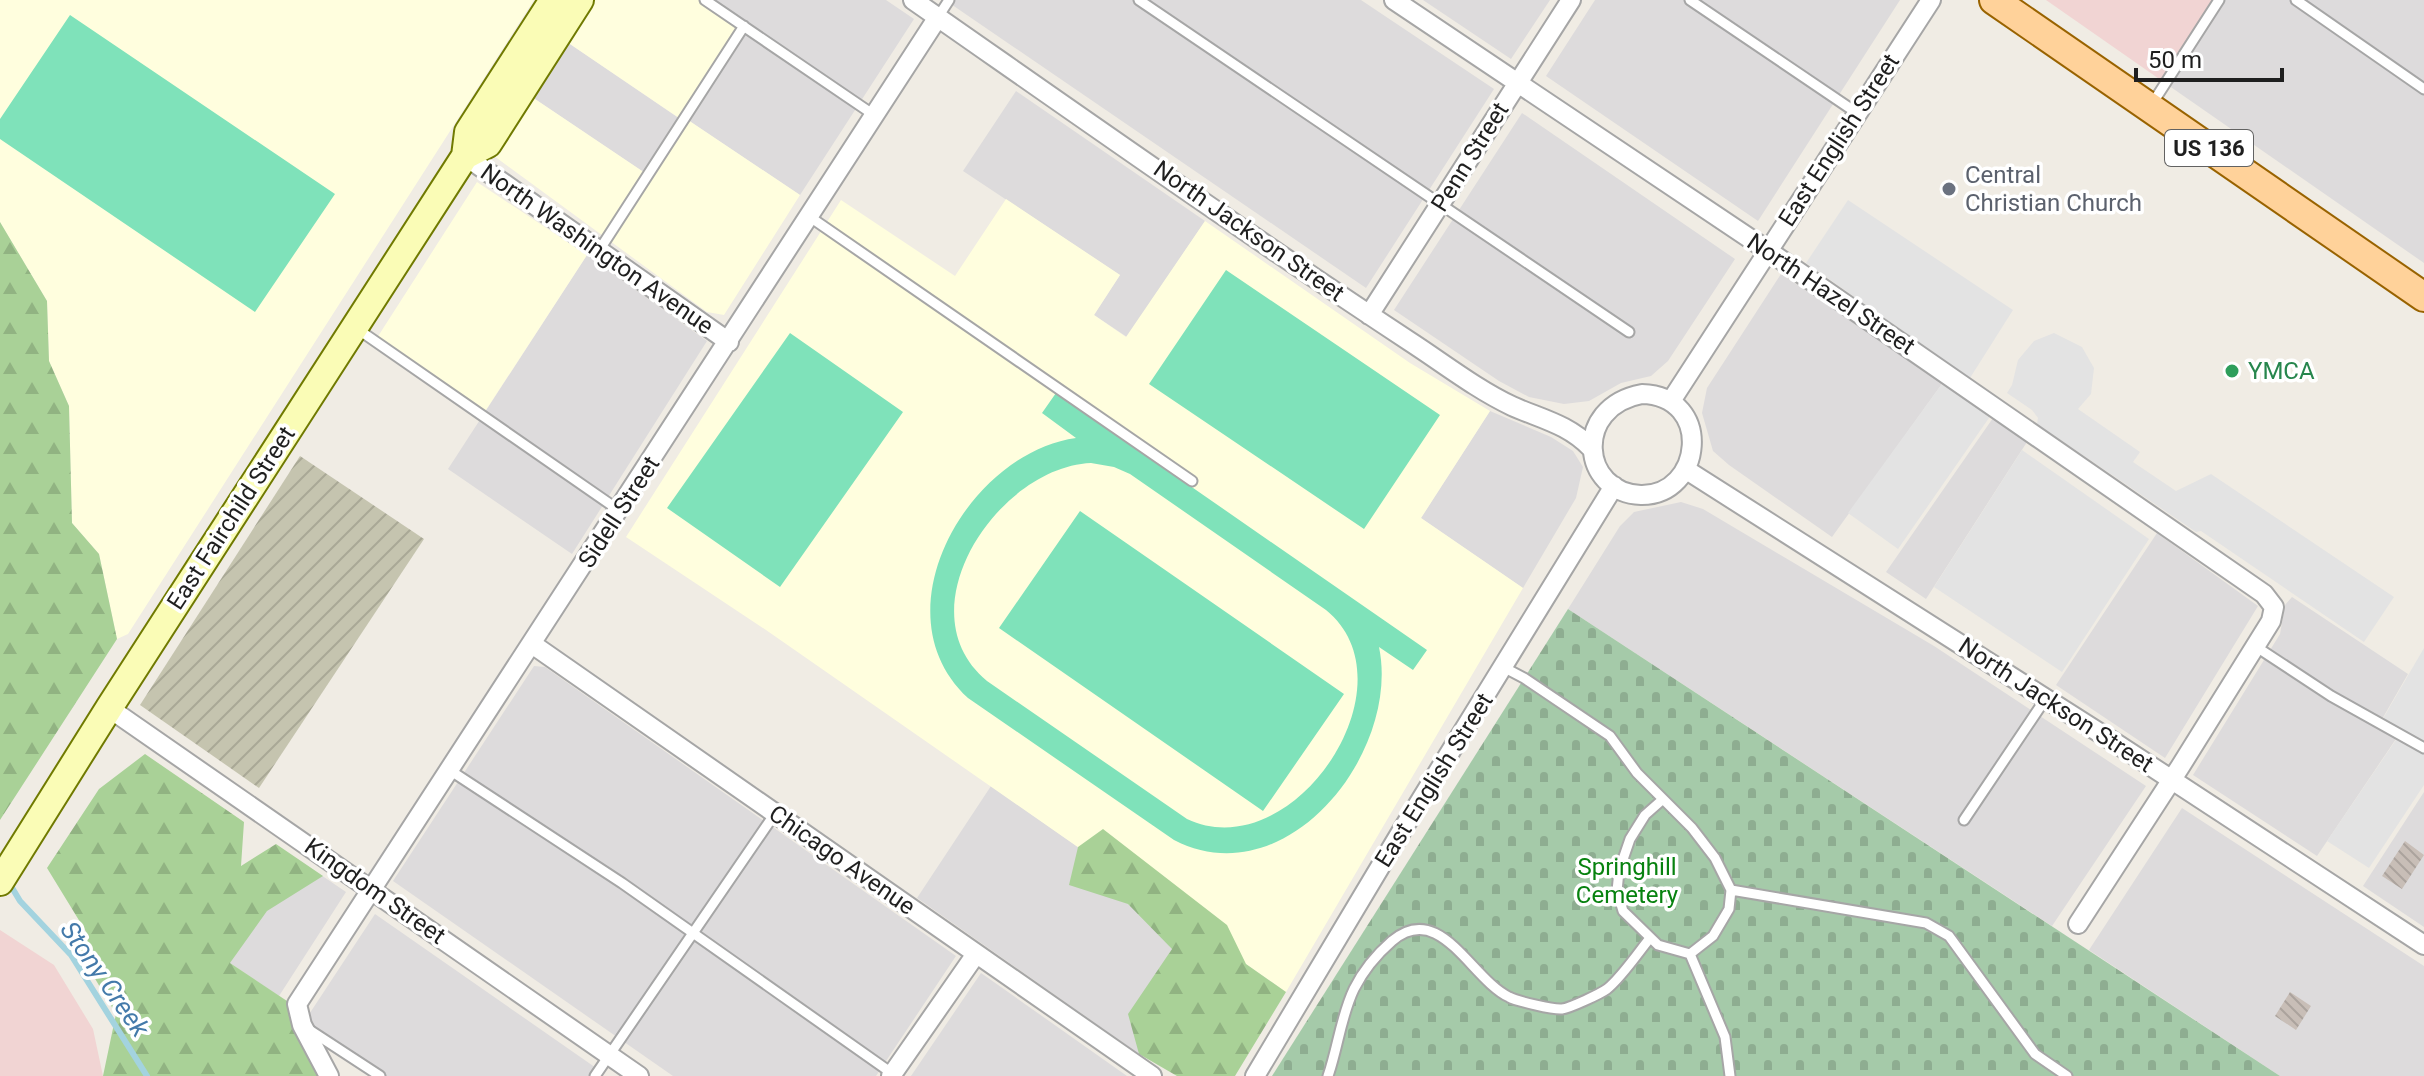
<svg xmlns="http://www.w3.org/2000/svg" width="2424" height="1076" viewBox="0 0 2424 1076" font-family="Roboto,sans-serif">
  <defs>
    <pattern id="construction-furrows" width="10" height="10" patternUnits="userSpaceOnUse" patternTransform="scale(2)"><rect width="10" height="10" fill="#c5c4af"/><path d="M-1 1l2-2M0 10L10 0M9 11l2-2" fill="none" stroke="#a9a896"/></pattern>
    <pattern id="forest-firs" width="22" height="20" patternUnits="userSpaceOnUse" patternTransform="scale(2)"><rect width="22" height="20" fill="#a9d197"/><path d="M5 1l3.5 6h-7zM16 11l3.5 6h-7z" fill="#91b382"/></pattern>
    <pattern id="cemetery-stones" width="16" height="16" patternUnits="userSpaceOnUse" patternTransform="scale(2)"><rect width="16" height="16" fill="#a5caa9"/><path d="M2 7V4a2 2 0 0 1 4 0v3zM10 15v-3a2 2 0 0 1 4 0v3z" fill="#8ead91"/></pattern>
    <pattern id="building-back-hatch" width="6" height="6" patternUnits="userSpaceOnUse" patternTransform="scale(2)"><rect width="6" height="6" fill="#c8beb7"/><path d="M-1 5l2 2M0 0l6 6M5-1l2 2" fill="none" stroke="#aba39d"/></pattern>
  </defs>
  <rect width="100%" height="100%" fill="#f0ece4"/>
  <path fill="#dddbdc" d="M705 0H886L914 19 800 195 685 118Z
    M945 0H1361L1494 89 1366 288Z
    M1423 0H1550L1511 59Z
    M1595 0H1900L1758 221 1546 76Z
    M2219 0H2424V263L2165 83Z
    M567 42 683 121 648 175 532 97Z
    M1016 91 1205 221 1127 337 1094 315 1120 275 963 171Z
    M1522 113 1735 259 1668 361 1651 376 1621 383 1589 401 1564 404 1529 397 1499 381 1394 310Z
    M587 255 707 341 572 554 448 469Z
    M1781 274 1944 381 1832 537 1729 465 1713 451 1702 413 1707 388Z
    M1490 411 1551 437 1573 451 1583 467 1576 498 1523 588 1421 518Z
    M1993 418 2027 442 1926 599 1886 572Z
    M1681 502 1703 509 1934 646 2146 786 2052 926 1568 609 1620 526 1634 512Z
    M2157 533 2258 606 2165 758 2056 685Z
    M2292 597 2408 674 2381 721 2400 733 2317 856 2193 775 2280 634 2285 605Z
    M534 666 545 667 956 956 876 1076H673L393 881Z
    M991 786 1212 941 1139 1054 917 898Z
    M2424 792V927L2363 886Z
    M2182 808 2424 966V1076H2280L2089 950Z
    M296 858 346 892 279 996 230 963Z
    M375 914 599 1070 595 1076H380L302 1025Z
    M981 973 1127 1076H911Z"/>
  <path fill="#f1d4d3" d="M2046 0H2219L2165 83Z
    M0 930 54 965 93 1029 103 1076H0Z"/>
  <path fill="#fffede" d="M0 0H534L128 634 117 639 99 554 72 523 69 406 49 361 47 301 0 222Z
    M594 0H705L744 26 685 118 800 195 724 315 707 312 494 156 532 97 648 175 682 120 567 42Z
    M477 182 587 255 482 416 375 341Z
    M1006 199 1120 275 1094 315 1126 337 1205 221 1410 363 1490 411 1421 518 1523 588 1286 992 766 630 626 537 841 200 955 276Z"/>
  <path fill="url(#construction-furrows)" d="M300 456 424 539 259 788 140 705Z"/>
  <path fill="url(#forest-firs)" d="M0 222 47 301 49 361 69 406 72 523 99 554 117 639 0 820Z
    M145 754 244 822 241 866 276 844 323 876 267 911 230 963 293 1005 327 1076H103L116 1014 78 950 88 935 47 868 99 789Z
    M1103 829 1227 925 1246 964 1286 992 1235 1076H1177L1139 1054 1128 1014 1172 949 1128 904 1069 885 1078 847Z"/>
  <path fill="url(#cemetery-stones)" d="M1568 609 2280 1076H1272Z"/>
  <path fill="#7fe2ba" fill-rule="evenodd" d="M70 15 335 194 255 312 0 139V119Z
    M1226 270 1440 415 1364 529 1149 384Z
    M790 333 903 412 780 587 667 508Z
    M1056 393 1427 650 1413 670 1379 647C1401 753 1286 898 1174 840L968 698C876 613 968 453 1076 438L1042 413ZM1091 463 1114 467 1130 474 1326 610C1417 684 1293 869 1187 819L987 681C902 611 998 467 1091 463Z
    M1080 511 1344 694 1263 811 999 628Z"/>
  <path fill="#e3e3e3" d="M1848 200 2013 310 1970 378 1806 263Z
    M2054 333 2082 347 2094 368 2091 394 2078 409 2140 452 2133 462 2176 491 2211 474 2394 597 2364 642 2201 531 2196 532 2037 424 2038 418 2032 410 2007 393 2012 385 2018 360 2034 341Z
    M1944 381 1991 415 1898 549 1848 513Z
    M2022 450 2149 539 2062 672 1934 587Z
    M2424 648V785L2369 868 2327 841 2400 734 2381 722Z"/>
  <g fill="none" stroke-linecap="round" stroke-linejoin="round">
    <path stroke="#a3d3df" stroke-width="6" d="M8 881 20 901 71 955 147 1076"/>
  </g>
  <path fill="url(#building-back-hatch)" d="M2405 841 2424 855 2402 889 2382 876Z
    M2290 992 2311 1006 2296 1030 2275 1016Z"/>
  <g fill="none" stroke-linecap="round" stroke-linejoin="round">
    <g stroke="#a6a6a6" stroke-width="13">
      <path id="lane" d="M705 0 874 115
        M1139 0 1629 332
        M1690 0 1857 113
        M2296 0 2424 89
        M938 17 949 0
        M2152 104 2219 0
        M810 217 1192 481
        M600 249 744 26
        M356 328 620 511
        M2255 646 2331 696 2424 748
        M1503 667 1524 678 1610 736 1637 773 1692 828 1715 858 1731 890 1729 909 1713 936 1690 954 1658 945 1623 911 1617 891 1619 871 1630 839 1645 815 1662 800
        M448 769 622 883 893 1074
        M1964 820 2046 698
        M1731 890 1926 923 1949 936 2035 1054 2067 1076
        M1690 954 1725 1037 1730 1076
        M308 1029 380 1076
        M595 1076 776 812
        M1328 1076C1338 1047 1341 1016 1354 989 1363 971 1377 954 1392 941 1440 900 1471 979 1509 997 1516 1001 1554 1010 1562 1009 1570 1008 1600 994 1607 989 1621 978 1638 953 1650 938"/>
    </g>
    <g stroke="#a6a6a6" stroke-width="22">
      <path id="street" d="M913 0C1078 115 1242 231 1409 341 1443 363 1476 389 1512 406 1541 419 1568 424 1591 448
        M1394 0 1767 250 2264 594 2274 607 2271 621 2180 767 2078 924
        M465 156 729 342
        M1369 315 1571 0
        M1642 394C1714 396 1703 496 1641 495 1581 493 1572 407 1642 394Z
        M1671 401 1931 0
        M1685 469 2114 742 2424 945
        M532 644 1152 1076
        M109 708 639 1076
        M329 1076 302 1025 297 1004 938 17
        M891 1076 976 954
        M1255 1076 1401 832 1614 486"/>
    </g>
    <g stroke="#707a01" stroke-width="30">
      <path id="secondary" d="M465 156 488 144 580 0
        M0 882 109 708 465 156 468 132 553 0"/>
    </g>
    <g stroke="#996300" stroke-width="32">
      <path id="primary" d="M1994 0 2424 297"/>
    </g>
    <use href="#lane" stroke="#fff" stroke-width="9"/>
    <use href="#street" stroke="#fff" stroke-width="18"/>
    <use href="#secondary" stroke="#fafcb6" stroke-width="26"/>
    <use href="#primary" stroke="#ffd29a" stroke-width="28"/>
  </g>
  <circle fill="#6b7280" stroke="#fff" stroke-width="3" cx="1949" cy="189" r="8"/>
  <circle fill="#2e9e5b" stroke="#fff" stroke-width="3" cx="2232" cy="371" r="8"/>
  <g text-anchor="middle" dominant-baseline="central" stroke-width="7" stroke-linejoin="round" paint-order="stroke">
    <rect fill="#fff" stroke="#626262" stroke-width="2" x="2165" y="130" width="88" height="36" rx="6"/>
    <g font-size="22" font-weight="bold" fill="#1f1f1f">
      <text x="2209" y="148">US 136</text>
    </g>
    <g font-size="24" fill="#1f1f1f" stroke="#fff">
      <text transform="translate(1839 140) rotate(-57)">East English Street</text>
      <text transform="translate(1470 157) rotate(-58)">Penn Street</text>
      <text transform="translate(1249 231) rotate(35)">North Jackson Street</text>
      <text transform="translate(597 249) rotate(35)">North Washington Avenue</text>
      <text transform="translate(1831 294) rotate(34)">North Hazel Street</text>
      <text transform="translate(619 512) rotate(-57)">Sidell Street</text>
      <text transform="translate(231 518) rotate(-57)">East Fairchild Street</text>
      <text transform="translate(2056 705) rotate(33)">North Jackson Street</text>
      <text transform="translate(1434 780) rotate(-58)">East English Street</text>
      <text transform="translate(842 860) rotate(35)">Chicago Avenue</text>
      <text transform="translate(375 891) rotate(35)">Kingdom Street</text>
    </g>
    <g font-size="24" fill="#5b616d" stroke="#fff" text-anchor="start">
      <text x="1965" y="175">Central<tspan x="1965" dy="28">Christian Church</tspan></text>
    </g>
    <g font-size="24" fill="#27864d" stroke="#fff" text-anchor="start">
      <text x="2248" y="371">YMCA</text>
    </g>
    <g font-size="24" fill="#07820f" stroke="#fff">
      <text x="1627" y="867">Springhill<tspan x="1627" dy="28">Cemetery</tspan></text>
    </g>
    <g font-size="26" font-style="italic" fill="#447aaa" stroke="#fff">
      <text transform="translate(105 979) rotate(55)">Stony Creek</text>
    </g>
  </g>
  <path d="M2136 68v12h146v-12" fill="none" stroke="#1f1f1f" stroke-width="4"/>
  <text x="2148" y="68" font-size="24" fill="#1f1f1f" stroke="#ffffff" stroke-width="6" paint-order="stroke">50 m</text>
</svg>
